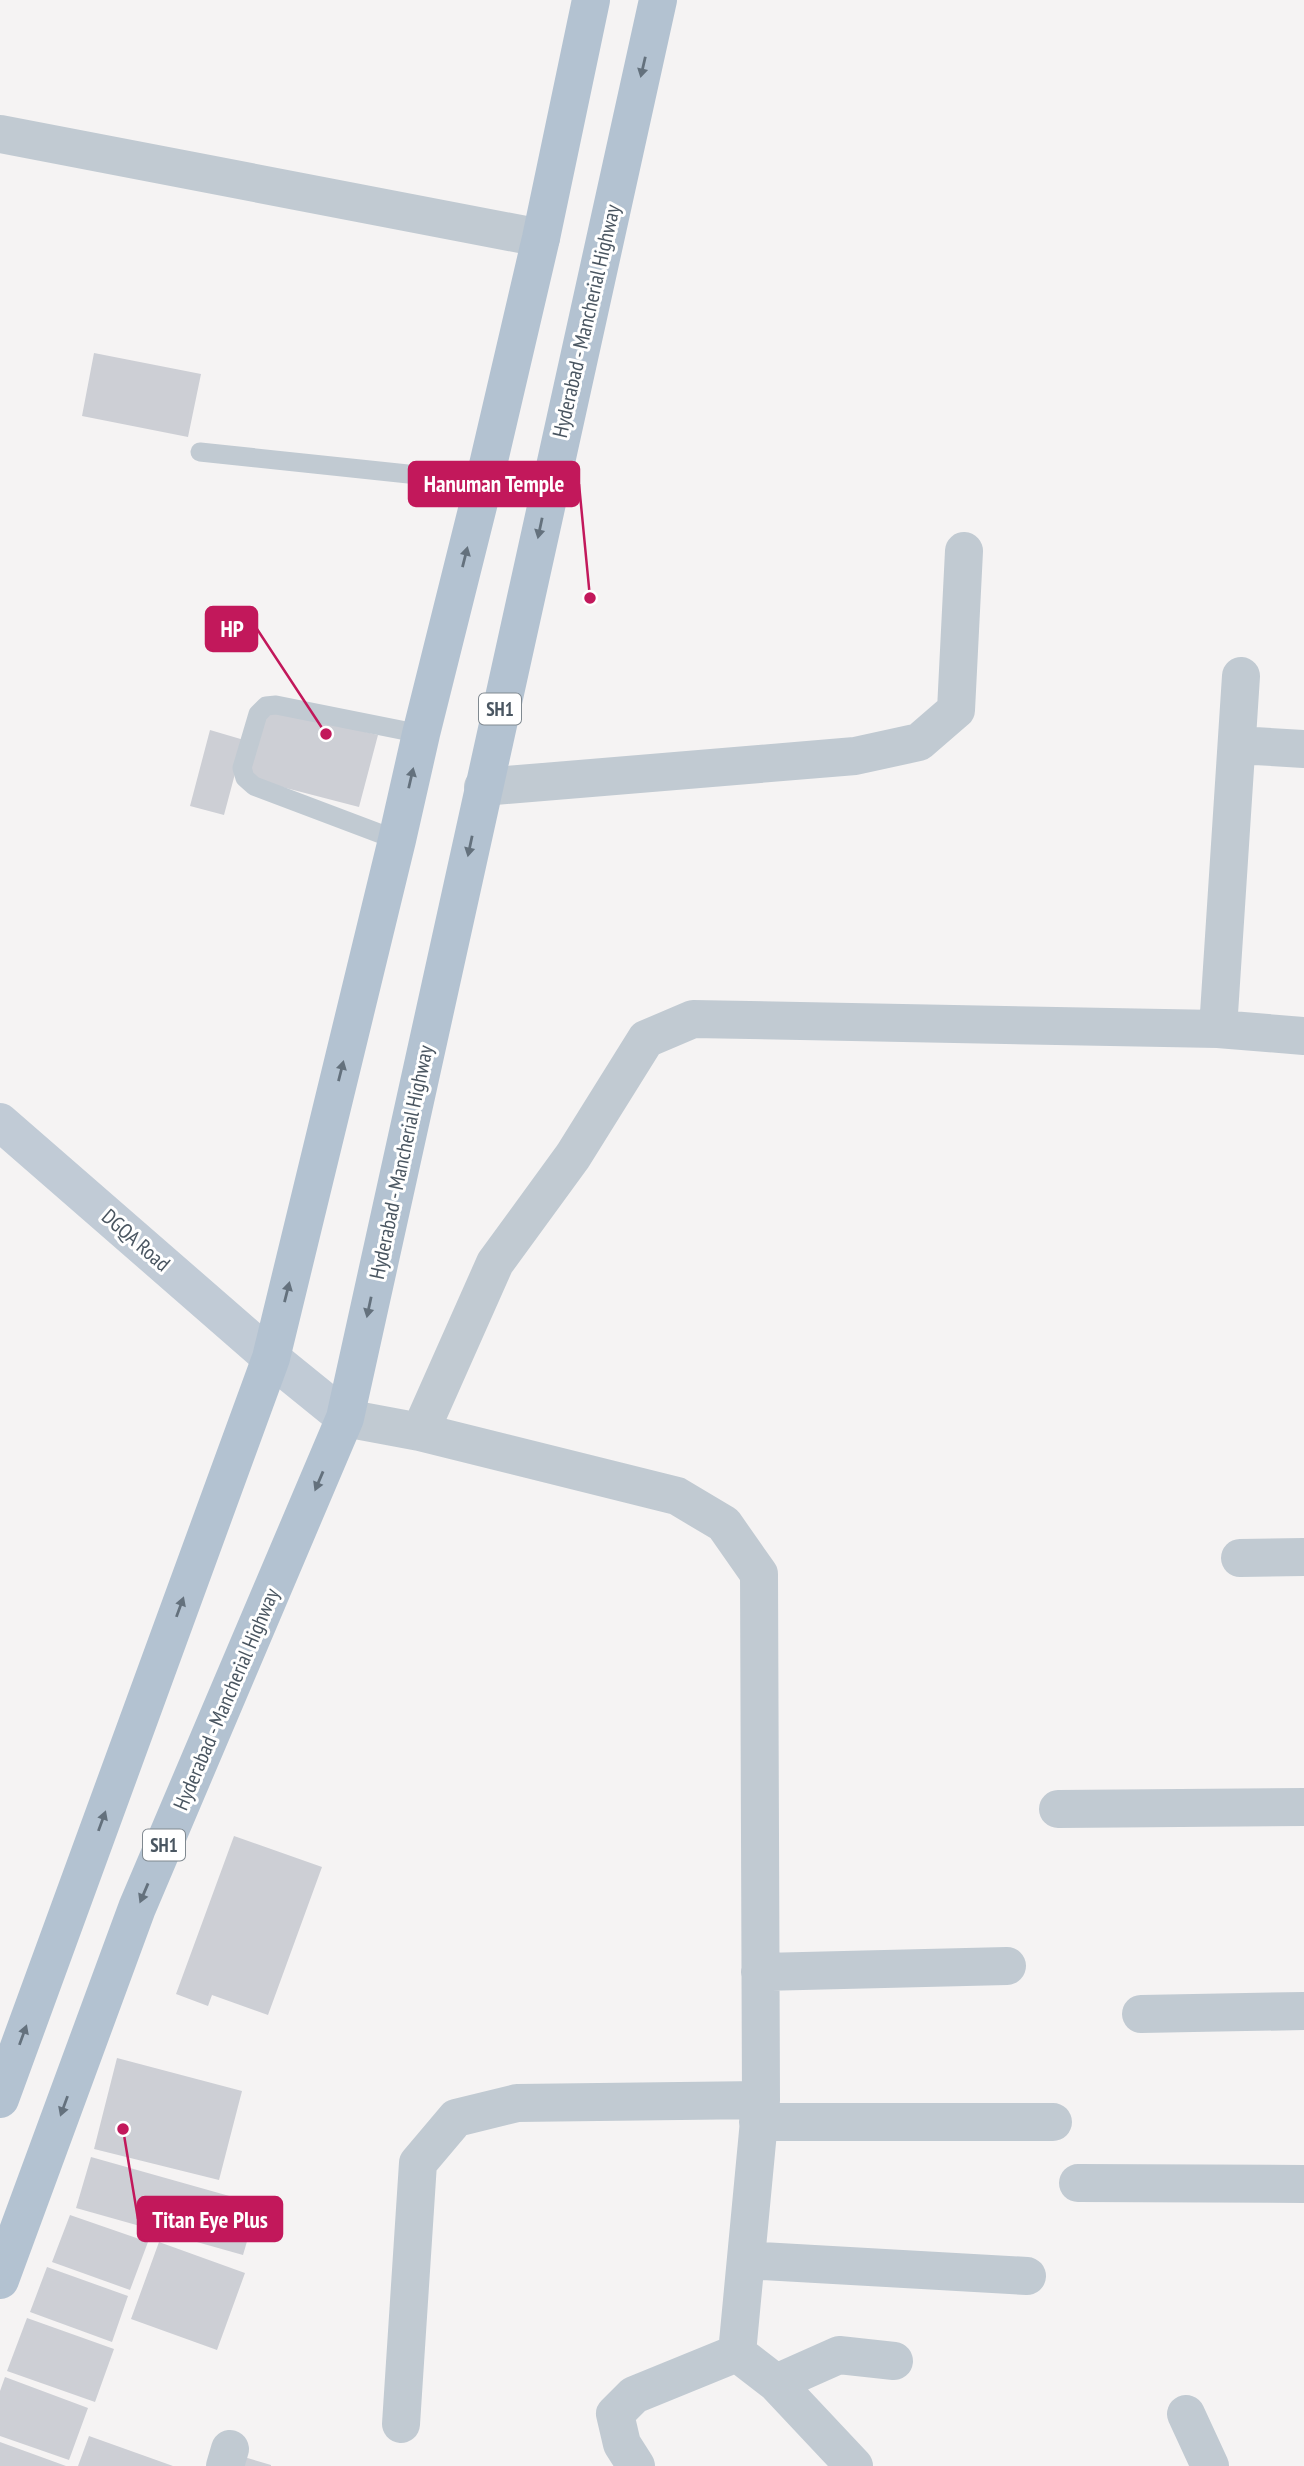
<svg xmlns="http://www.w3.org/2000/svg" width="1304" height="2466" viewBox="0 0 1304 2466" font-family="'PT Sans Narrow',sans-serif">
  <rect width="100%" height="100%" fill="#f5f3f3"/>
  <path fill="#cdcfd5" d="M94 353 201 374 188 437 82 416Z
    M266 708 378 735 359 807 247 778Z
    M210 730 244 740 224 815 190 806Z
    M234 1836 322 1867 268 2015 212 1995 208 2006 176 1994Z
    M117 2058 242 2091 219 2180 94 2149Z
    M91 2157 258 2204 243 2255 76 2208Z
    M70 2215 148 2242 130 2290 52 2262Z
    M159 2242 245 2273 217 2350 131 2319Z
    M47 2267 128 2296 112 2342 30 2312Z
    M27 2318 114 2349 95 2402 7 2371Z
    M5 2377 88 2408 69 2460 0 2436V2391Z
    M89 2436 173 2466H78Z
    M0 2442 66 2466H0Z
    M244 2457 271 2465V2466H242Z"/>
  <g fill="none" stroke-linecap="round" stroke-linejoin="round">
    <path stroke="#c1cad2" stroke-width="19" d="M200 452 484 482
      M397 840 254 786 245 778 242 768 258 714 266 706 276 705 421 734"/>
    <path stroke="#c1cad2" stroke-width="38" d="M0 134 541 238
      M1237 745 1304 749
      M483 787 855 756 919 742 956 710 964 551
      M1218 1029 1241 676
      M345 1418 420 1432 677 1496 724 1524 759 1574 761 2100 737 2353 634 2395 615 2414 622 2444 636 2466
      M420 1432 495 1263 573 1156 646 1039 693 1019 1218 1029 1304 1036
      M1240 1558 1304 1557
      M1058 1809 1304 1807
      M760 1972 1007 1966
      M1141 2014 1304 2011
      M758 2122H1053
      M1078 2183 1304 2184
      M746 2260 1027 2276
      M737 2353 776 2383 854 2466
      M776 2383 839 2355 894 2361
      M1186 2414 1210 2466
      M401 2424 418 2163 456 2118 517 2103 761 2100
      M225 2466 230 2449"/>
    <path stroke="#c1cbd6" stroke-width="38" d="M0 1122 271 1358 345 1418"/>
    <path stroke="#b3c2d1" stroke-width="38" d="M0 2099 271 1358 397 840 421 734 484 482 541 238 591 0
      M0 2280 137 1908 345 1418 658 0"/>
  </g>
  <defs><path id="oneway-solid" d="M-6-.8H1V-3.2L6.5 0L1 3.2V.8H-6Z" transform="scale(1.75)"/></defs>
  <g fill="#64717d">
    <use href="#oneway-solid" transform="translate(643 67) rotate(103)"/>
    <use href="#oneway-solid" transform="translate(540 528) rotate(102)"/>
    <use href="#oneway-solid" transform="translate(465 557) rotate(-76)"/>
    <use href="#oneway-solid" transform="translate(411 778) rotate(-77)"/>
    <use href="#oneway-solid" transform="translate(470 846) rotate(102)"/>
    <use href="#oneway-solid" transform="translate(341 1071) rotate(-76)"/>
    <use href="#oneway-solid" transform="translate(287 1292) rotate(-76)"/>
    <use href="#oneway-solid" transform="translate(369 1307) rotate(102)"/>
    <use href="#oneway-solid" transform="translate(319 1481) rotate(113)"/>
    <use href="#oneway-solid" transform="translate(180 1607) rotate(-70)"/>
    <use href="#oneway-solid" transform="translate(102 1821) rotate(-70)"/>
    <use href="#oneway-solid" transform="translate(144 1893) rotate(113)"/>
    <use href="#oneway-solid" transform="translate(23 2035) rotate(-70)"/>
    <use href="#oneway-solid" transform="translate(64 2106) rotate(110)"/>
  </g>
  <g text-anchor="middle" dominant-baseline="central" stroke-width="6" stroke-linejoin="round" paint-order="stroke">
    <g fill="#fff" stroke="#808990" stroke-width="2">
      <rect x="479" y="693.5" width="42" height="31" rx="5"/>
      <rect x="143" y="1829.5" width="42" height="31" rx="5"/>
    </g>
    <g font-size="19" font-weight="bold" fill="#4a5661">
      <text x="500" y="709">SH1</text>
      <text x="164" y="1845">SH1</text>
    </g>
    <g font-size="21" fill="#4a5661" stroke="#fff">
      <text transform="translate(586 321) rotate(-77)">Hyderabad - Mancherial Highway</text>
      <text transform="translate(401 1162) rotate(-78)">Hyderabad - Mancherial Highway</text>
      <text transform="translate(136 1240) rotate(41)">DGQA Road</text>
      <text transform="translate(226 1699) rotate(-67)">Hyderabad - Mancherial Highway</text>
    </g>
  </g>
  <path fill="none" stroke="#c2185b" stroke-width="2.5" d="M590 598L579 484M326 734L257 629M123 2129L138 2219"/>
  <g fill="#c2185b" stroke="#fff" stroke-width="2.5">
    <circle cx="590" cy="598" r="7"/>
    <circle cx="326" cy="734" r="7"/>
    <circle cx="123" cy="2129" r="7"/>
  </g>
  <g fill="#c2185b" stroke="#c2185b" stroke-width="2.5">
    <rect x="409" y="462" width="170" height="44" rx="7"/>
    <rect x="206" y="607" width="51" height="44" rx="7"/>
    <rect x="138" y="2197" width="144" height="44" rx="7"/>
  </g>
  <g font-size="23" text-anchor="middle" font-weight="bold" fill="#fff">
    <text x="494" y="492">Hanuman Temple</text>
    <text x="232" y="637">HP</text>
    <text x="210" y="2228">Titan Eye Plus</text>
  </g>
</svg>
